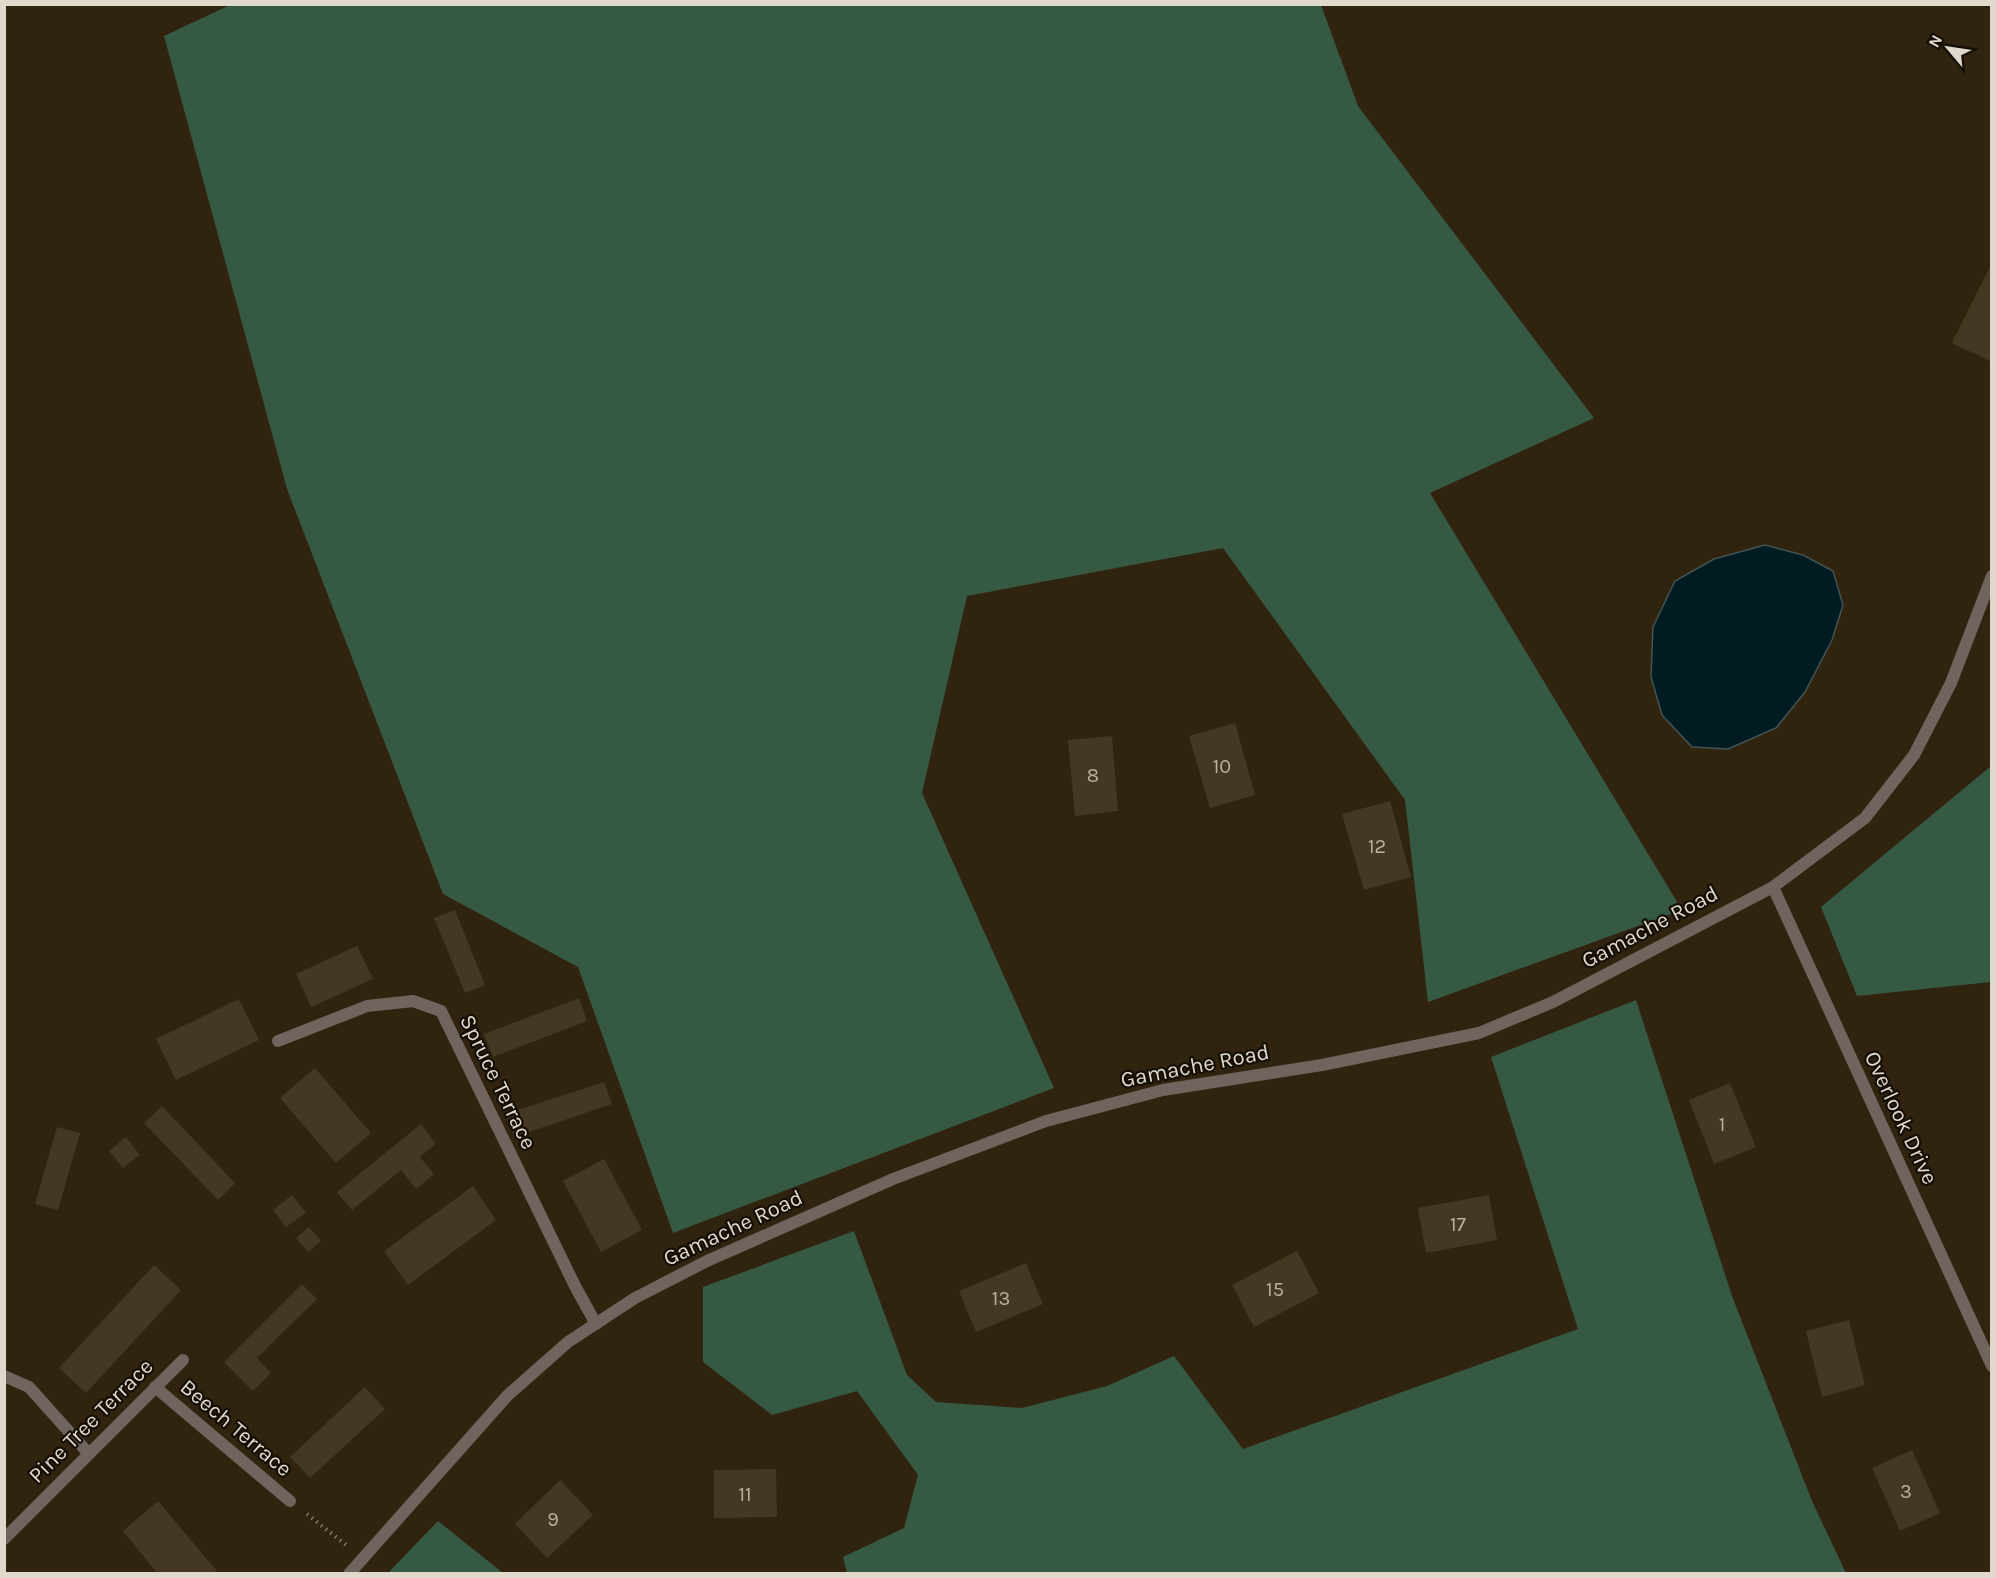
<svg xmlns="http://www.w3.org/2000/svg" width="1996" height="1578" viewBox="0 0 1996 1578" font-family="Karla,sans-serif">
  <rect width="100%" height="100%" fill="#31240f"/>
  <path fill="#365944" d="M232 4 1321 5 1358 106 1594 418 1430 493 1682 910 1428 1002 1405 800 1223 548 967 596 922 793 1054 1088 673 1233 578 967 443 894 287 489 164 36Z
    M1991 766V982L1857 996 1821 907Z
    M1636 1000 1732 1296 1812 1501 1846 1573H847L843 1557 904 1528 918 1475 857 1391 772 1415 703 1362V1287L854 1231 907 1375 936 1402 1022 1408 1107 1386 1174 1356 1243 1449 1578 1329 1491 1057Z
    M438 1521 503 1573H388Z"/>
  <path fill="#001c22" stroke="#435455" stroke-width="1.5" d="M1765 545 1803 555 1833 571 1843 605 1832 640 1805 692 1776 728 1728 749 1692 747 1662 715 1651 677 1653 627 1675 581 1714 559Z"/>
  <path fill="#453822" d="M1992 263V362L1952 343Z
    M1235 723 1255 795 1210 808 1189 736Z
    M1112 736 1118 811 1075 816 1068 740Z
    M1390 801 1411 877 1364 890 1342 814Z
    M455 910 485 985 465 993 434 918Z
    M357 946 373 979 311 1007 296 974Z
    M579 998 587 1021 493 1057 484 1034Z
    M239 999 259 1040 176 1080 156 1039Z
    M315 1068 371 1133 336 1163 280 1098Z
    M604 1082 612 1104 514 1137 506 1114Z
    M1730 1083 1756 1147 1714 1164 1689 1100Z
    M162 1106 235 1183 218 1200 144 1123Z
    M421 1124 436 1144 420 1157 434 1174 416 1189 401 1170 352 1210 337 1192Z
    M57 1127 80 1133 58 1210 35 1204Z
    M126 1137 140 1155 123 1168 109 1151Z
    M604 1159 642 1230 601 1252 563 1181Z
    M473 1186 496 1220 408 1285 384 1251Z
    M292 1195 306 1213 286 1227 273 1210Z
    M1489 1195 1497 1240 1426 1253 1418 1208Z
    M309 1227 321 1241 308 1252 296 1238Z
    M1297 1251 1319 1293 1254 1327 1232 1285Z
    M1026 1263 1043 1304 976 1332 959 1291Z
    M154 1265 181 1290 86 1393 59 1368Z
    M302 1284 317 1299 257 1358 271 1373 253 1391 224 1362Z
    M1849 1320 1865 1385 1822 1397 1806 1331Z
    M365 1387 385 1409 310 1478 290 1457Z
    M1912 1450 1940 1513 1900 1531 1872 1468Z
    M776 1469 777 1517 714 1518V1470Z
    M560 1480 593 1515 547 1558 515 1524Z
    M158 1501 217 1571 214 1574H158L123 1531Z"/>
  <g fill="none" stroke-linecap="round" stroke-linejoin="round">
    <path stroke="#847968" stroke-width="4" stroke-dasharray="1.5 4.5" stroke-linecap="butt" d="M307 1514 346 1545"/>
    <path stroke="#6f645e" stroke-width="12" d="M278 1041 367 1006 413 1001 441 1011 575 1286 596 1324"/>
    <path stroke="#6f645e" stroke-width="12" d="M1773 887 1992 1366
      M4 1376 29 1387 89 1454
      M155 1387 290 1501
      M4 1539 183 1360
      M349 1574 507 1396 568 1342 635 1298 707 1261 893 1179 1046 1121 1163 1090 1322 1065 1479 1033 1553 1002 1773 887 1865 818 1914 755 1951 683 1992 576"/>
  </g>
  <g text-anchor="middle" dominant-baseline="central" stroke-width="4.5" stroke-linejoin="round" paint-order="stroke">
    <g font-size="20" fill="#b9b0a1">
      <text x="1222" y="766">10</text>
      <text x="1093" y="775">8</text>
      <text x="1377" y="846">12</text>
      <text x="1722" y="1124">1</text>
      <text x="1458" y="1224">17</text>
      <text x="1275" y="1289">15</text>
      <text x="1001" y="1298">13</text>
      <text x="1906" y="1491">3</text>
      <text x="745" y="1494">11</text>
      <text x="553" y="1519">9</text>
    </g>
    <g font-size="22" fill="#e0d8cb" stroke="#140f06">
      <text transform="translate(1650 927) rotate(-28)">Gamache Road</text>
      <text transform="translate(1195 1066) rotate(-11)">Gamache Road</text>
      <text transform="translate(498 1082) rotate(64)">Spruce Terrace</text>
      <text transform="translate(1901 1118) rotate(65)">Overlook Drive</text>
      <text transform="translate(733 1228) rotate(-25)">Gamache Road</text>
      <text transform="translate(91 1421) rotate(-45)">Pine Tree Terrace</text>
      <text transform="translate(236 1428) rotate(40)">Beech Terrace</text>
    </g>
  </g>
  <rect width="1996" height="1578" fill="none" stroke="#e0d8cb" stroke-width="12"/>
  <g transform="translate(1948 48) rotate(299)" stroke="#140f06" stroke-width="4.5" paint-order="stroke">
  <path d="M0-4.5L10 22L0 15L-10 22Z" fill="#e0d8cb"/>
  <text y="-9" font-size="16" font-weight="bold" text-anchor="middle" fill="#e0d8cb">N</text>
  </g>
</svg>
